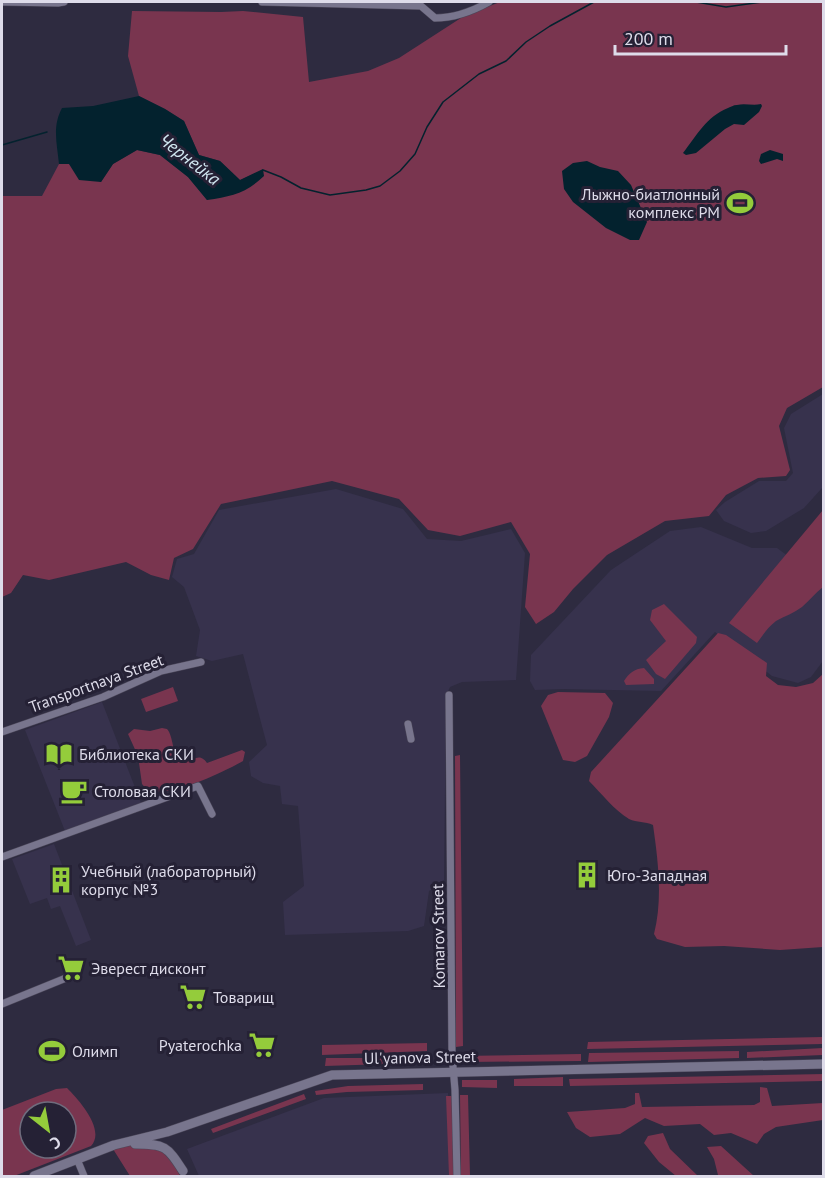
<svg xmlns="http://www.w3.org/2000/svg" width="825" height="1178" viewBox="0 0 825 1178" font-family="'PT Sans',sans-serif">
  <rect width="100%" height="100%" fill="#2e2b40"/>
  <path fill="#37324d" d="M823 394 824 485 822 488 804 508 766 531 751 533 724 521 716 510 725 502 759 481H786L793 473 784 428 791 414Z
    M336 489 403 509 427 539 461 541 511 529 525 553 516 680 462 682 450 687 446 696 444 880 429 891 424 926 408 931 285 935 283 902 304 886 298 806 282 804 280 786 263 783 251 776 249 762 267 745 243 654 212 661 196 656 200 630 184 587 172 577 177 559 194 554 219 510Z
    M701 527 752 548H777L823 582V661L811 677 798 683 772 676 715 632 661 691 563 689 535 690 530 681 531 655 611 570 670 531Z
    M102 702 141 803 65 831 25 730Z
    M54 844 91 940 76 946 60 906 51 909 47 898 30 904 12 859Z
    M448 1093 450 1176H199L187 1149 324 1098Z"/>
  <path fill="#79354f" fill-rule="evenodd" d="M500 2H823V387L787 408 779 426 790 470 786 476 758 478 726 495 709 516 665 521 607 555 573 589 554 612 536 624 525 607 530 554 511 522 460 536 428 530 399 499 332 481 221 504 193 549 174 558 169 580 151 575 126 562 49 580 23 575 11 593 2 597V196H42L59 164H69L101 182 113 164 137 150 160 155 188 177 207 200 263 170 240 180 220 161 199 155 184 121 165 109 139 96 128 56 132 11 221 12 243 11 303 17 309 82 368 71 399 58 464 16Z
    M823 510V587C815 593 810 600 802 607 794 613 785 616 776 621 768 627 763 635 757 643L729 623Z
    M664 604 697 637 696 643 665 679 656 674 646 660 666 641 650 620 652 610Z
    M718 633 726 635 767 663 766 676 778 685 796 687 813 683 823 674V947L780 950 724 946 685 947 657 939 654 934C663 899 658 860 653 825 645 821 637 823 629 819 614 810 602 794 589 781L591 772Z
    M644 668 654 679V684L626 685 624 681C629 673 634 669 644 668Z
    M173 687 178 701 146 712 141 699Z
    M558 692 605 693 613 703 609 717 587 756 575 762 563 760 541 706 548 695Z
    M162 728 167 729C174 737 171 753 181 759 192 765 198 750 207 763L242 750 245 752 243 761C220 774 173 796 148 791L142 784 138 756 128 734 134 729 150 731Z
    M460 755 463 1046 456 1047 455 756Z
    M823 1037V1044L587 1049 588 1042Z
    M427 1043V1051L322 1055V1045Z
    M823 1048V1055L747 1058V1052Z
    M739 1051V1058L588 1062 589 1053Z
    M581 1054V1061L467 1062 461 1056Z
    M326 1058H418V1063L325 1066Z
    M824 1074 823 1081 570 1086 569 1079Z
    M563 1077V1086H514V1079Z
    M462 1080H497V1088L462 1087Z
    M423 1084V1090L347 1092 316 1095 315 1091 348 1086Z
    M760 1087 767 1088 772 1106 823 1103V1120L776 1127 764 1134 757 1144 731 1133 714 1135 700 1124 664 1126 645 1118 620 1134 590 1137 576 1128 567 1112 625 1108 635 1104V1093H639L642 1107 754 1105 760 1102Z
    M67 1088C79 1100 106 1130 91 1146L14 1176H2V1110L56 1089ZM30 1112H66V1148H30Z
    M304 1094 306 1099 213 1133 211 1129Z
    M460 1095H468L470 1176H461Z
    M446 1096H452L455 1176H449Z
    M663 1133 670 1149 698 1176H676L659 1162 644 1143 648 1136Z
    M125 1145 160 1147 170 1156 180 1176H130L113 1149Z
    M721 1146 754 1176H716L718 1175 714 1159 707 1147Z"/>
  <path fill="#03222e" d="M139 96 165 109 184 121 199 155 220 161 240 180 263 169 264 176C245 194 231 196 207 200L188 177 160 155 137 150 113 164 101 182 79 180 69 164H59C57 143 52 127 62 108L93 106Z
    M761 104 762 106 759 112 744 125 734 124 725 129 696 153 686 155 683 153C697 135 706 117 728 108 731 107 733 105 737 105 745 103 753 106 761 104Z
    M770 150 783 154V161L777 159 761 164 759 161 761 154Z
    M587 161 600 167 618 171 631 185 647 222 639 240H630L606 228 573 202 564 189 562 171 573 163Z"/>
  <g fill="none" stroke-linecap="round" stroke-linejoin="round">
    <path stroke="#03222e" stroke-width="1.5" d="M696 2 726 7 762 2
      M2 145 47 132
      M263 170 281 177 301 188 330 195 366 190 380 186 400 171 415 154 427 127 443 102 479 74 506 61 526 42 550 26 594 2"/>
    <g stroke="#4b4759" stroke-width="8">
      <path id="street" d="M2 2 58 3 64 2
        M262 2 421 6 435 18C454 18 473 11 489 2
        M449 695 452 1055 455 1090 457 1176
        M408 724 411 739
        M2 732 103 697 161 671 201 662
        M2 857 198 786 212 814
        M2 1004 66 978
        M77 1159 84 1176"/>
    </g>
    <g stroke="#4b4759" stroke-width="10">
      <path id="secondary" d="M135 1144C165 1144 167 1146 183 1171
        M34 1176 114 1145 167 1132 332 1075 824 1064"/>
    </g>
    <use href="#street" stroke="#78758d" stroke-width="7"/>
    <use href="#secondary" stroke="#78758d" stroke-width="9"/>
  </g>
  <defs>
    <g id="stadium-bare" transform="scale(2.07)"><path d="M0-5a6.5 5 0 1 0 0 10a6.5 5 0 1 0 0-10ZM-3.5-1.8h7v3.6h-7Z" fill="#94cc3b" stroke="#252135" stroke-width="2.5" paint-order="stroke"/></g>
    <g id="library-bare" transform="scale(2.07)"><path d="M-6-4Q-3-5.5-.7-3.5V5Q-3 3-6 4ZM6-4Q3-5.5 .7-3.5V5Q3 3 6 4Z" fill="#94cc3b" stroke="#252135" stroke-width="2.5" paint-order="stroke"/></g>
    <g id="cafe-bare" transform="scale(2.07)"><path d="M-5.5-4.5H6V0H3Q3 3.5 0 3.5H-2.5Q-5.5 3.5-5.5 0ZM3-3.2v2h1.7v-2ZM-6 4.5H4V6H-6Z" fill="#94cc3b" stroke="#252135" stroke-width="2.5" paint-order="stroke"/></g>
    <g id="building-bare" transform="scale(2.07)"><path d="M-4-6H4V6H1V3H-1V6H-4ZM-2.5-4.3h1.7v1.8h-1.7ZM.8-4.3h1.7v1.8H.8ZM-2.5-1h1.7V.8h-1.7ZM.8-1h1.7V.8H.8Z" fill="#94cc3b" stroke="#252135" stroke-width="2.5" paint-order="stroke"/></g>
    <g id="supermarket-bare" transform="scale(2.07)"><path d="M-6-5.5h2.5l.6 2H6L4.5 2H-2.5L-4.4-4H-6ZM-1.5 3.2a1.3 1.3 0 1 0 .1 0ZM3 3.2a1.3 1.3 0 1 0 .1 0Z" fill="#94cc3b" stroke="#252135" stroke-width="2.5" paint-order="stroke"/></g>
  </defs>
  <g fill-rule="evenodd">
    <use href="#stadium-bare" x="740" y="203"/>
    <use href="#library-bare" x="59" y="754"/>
    <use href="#cafe-bare" x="74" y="791"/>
    <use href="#building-bare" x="587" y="875"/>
    <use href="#building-bare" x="61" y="880"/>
    <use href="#supermarket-bare" x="71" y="968"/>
    <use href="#supermarket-bare" x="193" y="997"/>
    <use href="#supermarket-bare" x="262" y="1045"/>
    <use href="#stadium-bare" x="52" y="1051"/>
  </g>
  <g text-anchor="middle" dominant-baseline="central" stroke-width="6" stroke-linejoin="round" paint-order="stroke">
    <g font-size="16" fill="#dedcea" stroke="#252135" text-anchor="start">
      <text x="720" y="194" text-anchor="end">Лыжно-биатлонный<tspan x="720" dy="18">комплекс РМ</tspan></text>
      <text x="79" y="754">Библиотека СКИ</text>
      <text x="94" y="791">Столовая СКИ</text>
      <text x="81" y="871">Учебный (лабораторный)<tspan x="81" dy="18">корпус №3</tspan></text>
      <text x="607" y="875">Юго-Западная</text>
      <text x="91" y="968">Эверест дисконт</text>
      <text x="213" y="997">Товарищ</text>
      <text x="242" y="1045" text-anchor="end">Pyaterochka</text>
      <text x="72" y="1051">Олимп</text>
    </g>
    <g font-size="16" fill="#dedcea" stroke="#252135">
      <text transform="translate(96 683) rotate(-20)">Transportnaya Street</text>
      <text transform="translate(438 936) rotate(-91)">Komarov Street</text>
      <text transform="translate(420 1057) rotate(-1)">Ul'yanova Street</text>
    </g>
    <g font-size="18" font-style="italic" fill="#d1e7f1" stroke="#252135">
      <text transform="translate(190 159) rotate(38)">Чернейка</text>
    </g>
  </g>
  <rect width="825" height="1178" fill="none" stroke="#dedcea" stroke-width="6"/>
  <g transform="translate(48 1130) rotate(149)"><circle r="28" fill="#252135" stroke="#6f6c7d" stroke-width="1.5"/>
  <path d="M0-4.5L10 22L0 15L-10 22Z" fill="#94cc3b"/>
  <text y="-9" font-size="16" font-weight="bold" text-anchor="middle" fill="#dedcea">С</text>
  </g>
  <path d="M615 45v9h171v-9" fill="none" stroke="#dedcea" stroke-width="3"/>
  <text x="624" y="45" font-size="18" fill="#dedcea" stroke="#252135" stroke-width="4.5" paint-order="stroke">200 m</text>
</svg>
